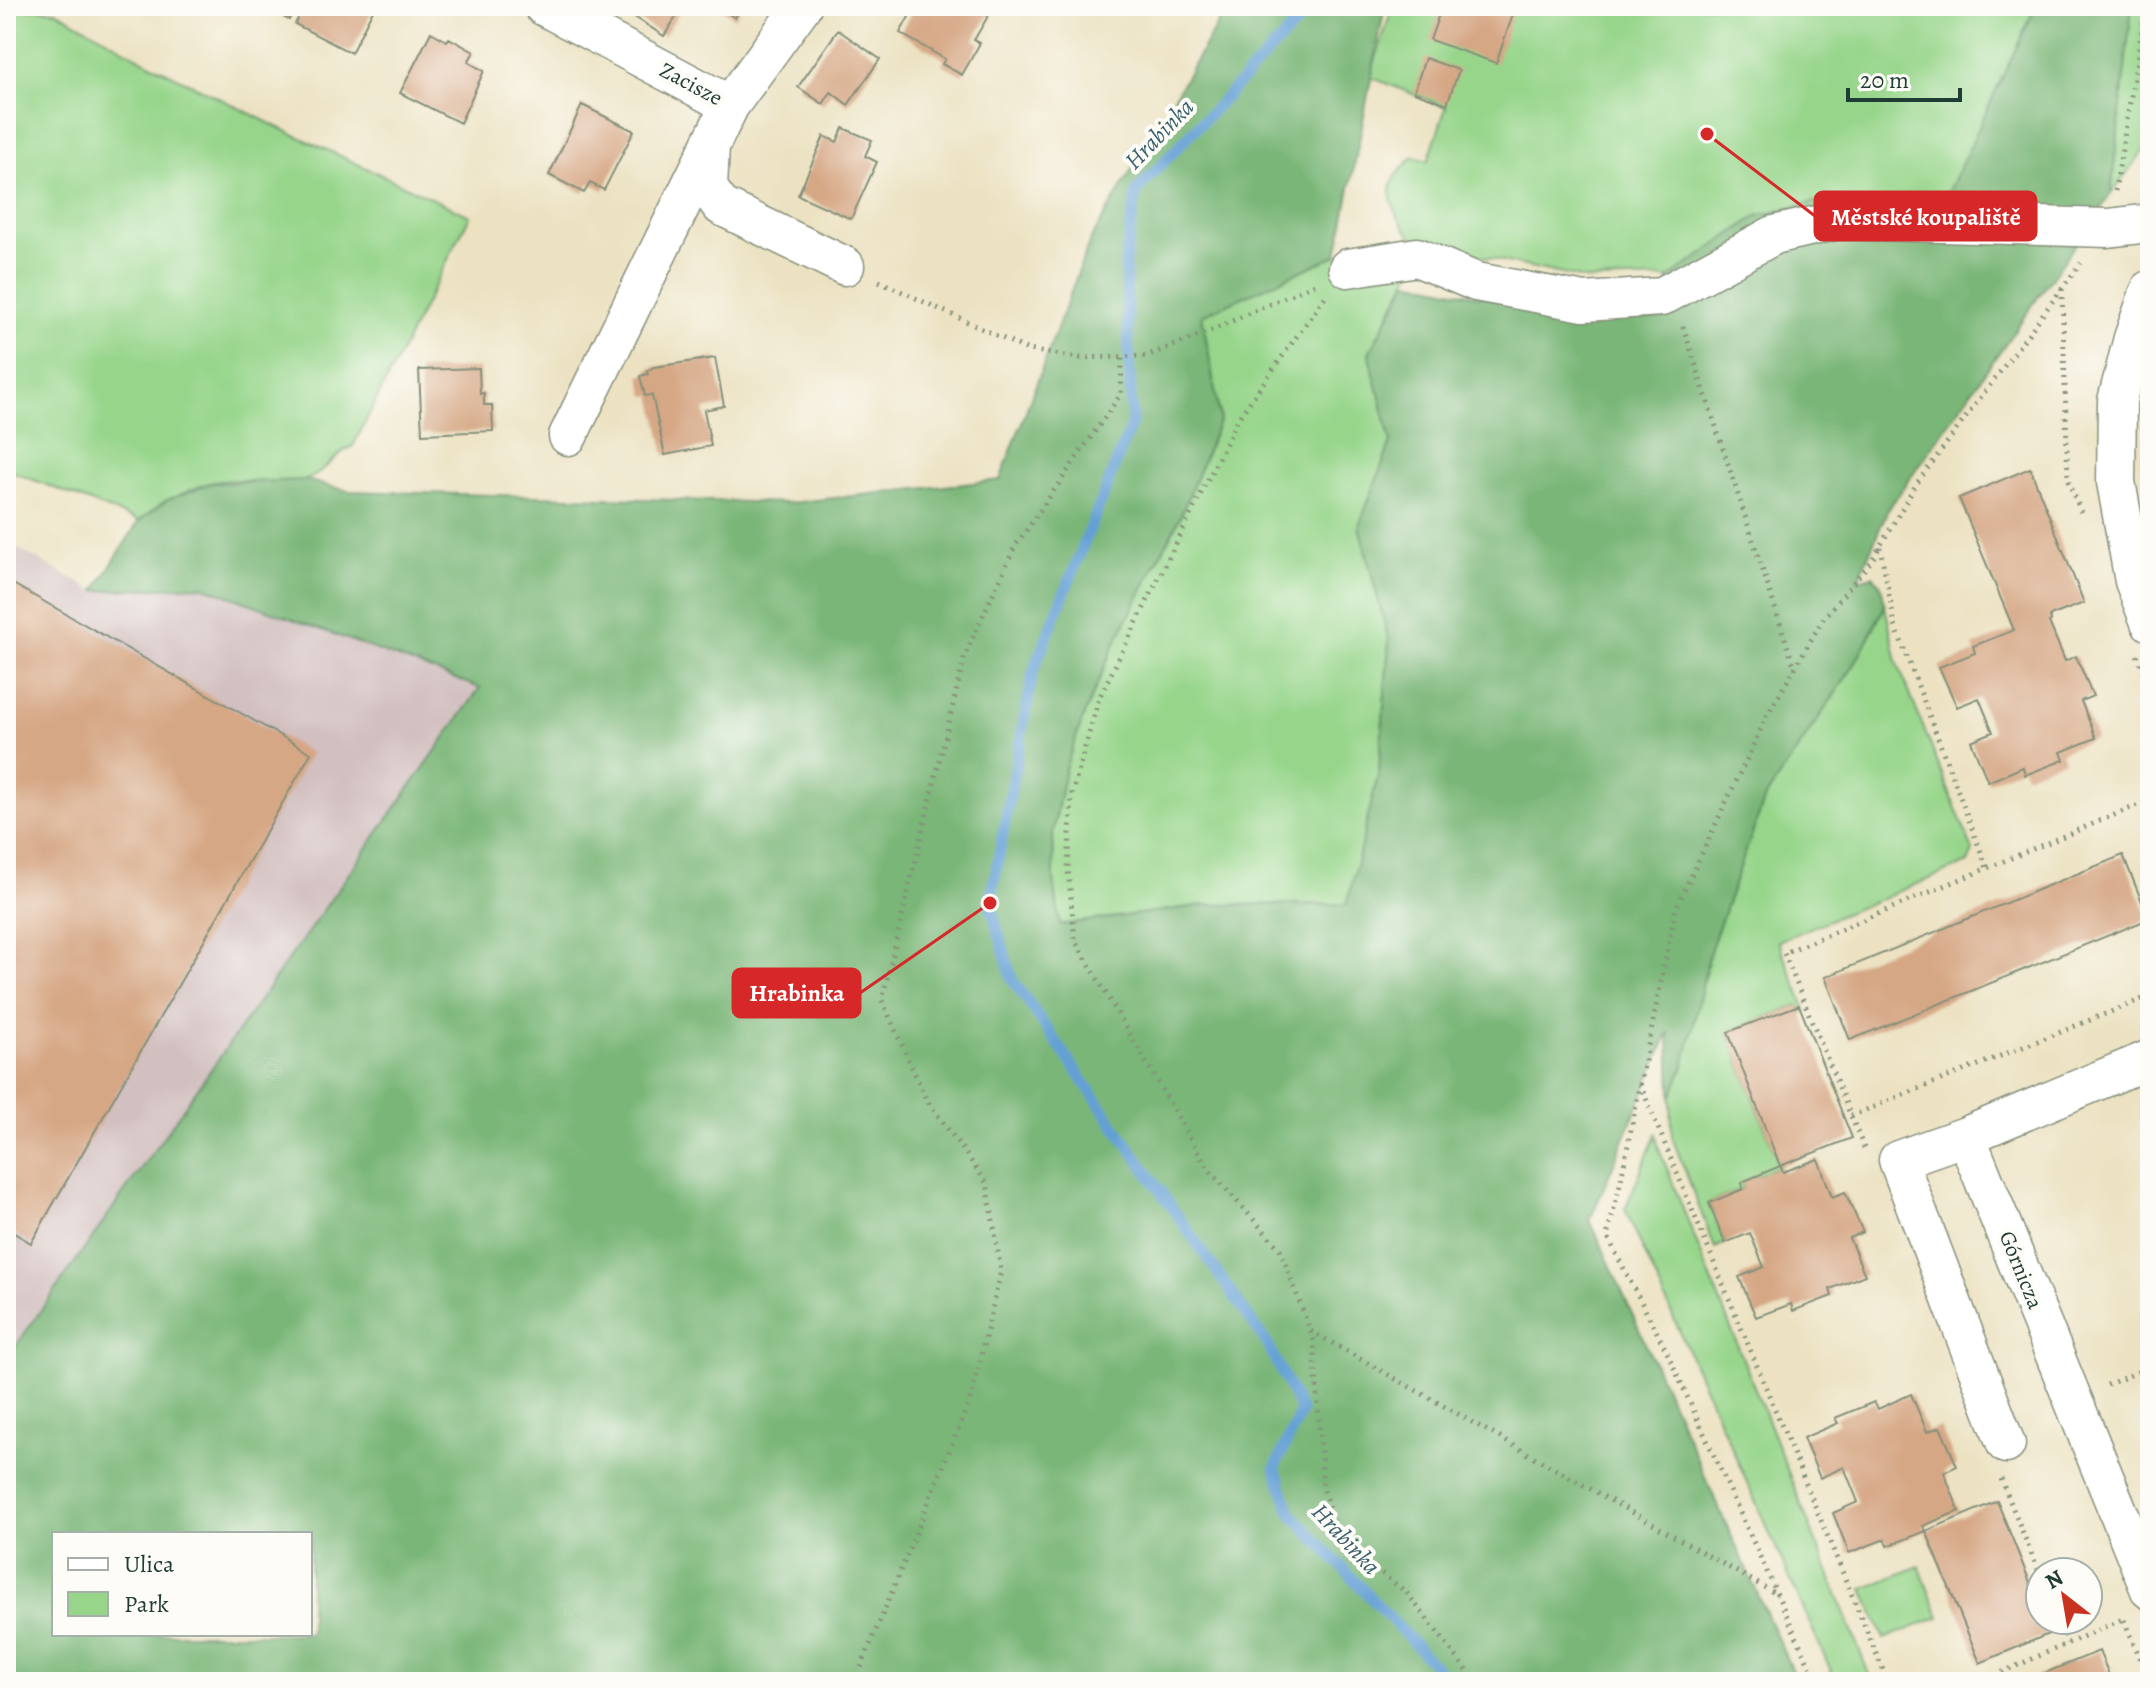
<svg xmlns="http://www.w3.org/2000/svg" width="2156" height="1688" viewBox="0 0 2156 1688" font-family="Alegreya,serif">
  <rect width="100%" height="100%" fill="#fdfcf7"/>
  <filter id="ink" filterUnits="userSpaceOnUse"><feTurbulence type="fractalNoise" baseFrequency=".0125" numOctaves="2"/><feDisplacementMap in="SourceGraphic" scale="16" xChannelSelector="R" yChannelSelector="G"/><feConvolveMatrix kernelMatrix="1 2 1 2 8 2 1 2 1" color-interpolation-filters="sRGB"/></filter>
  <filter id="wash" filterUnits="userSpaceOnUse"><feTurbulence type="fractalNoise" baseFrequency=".006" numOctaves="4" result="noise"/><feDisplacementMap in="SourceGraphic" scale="32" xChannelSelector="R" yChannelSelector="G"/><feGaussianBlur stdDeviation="1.8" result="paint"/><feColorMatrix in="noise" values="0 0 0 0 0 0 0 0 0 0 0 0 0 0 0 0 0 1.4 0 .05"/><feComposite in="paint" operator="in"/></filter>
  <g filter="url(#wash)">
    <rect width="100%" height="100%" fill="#ece2c2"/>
    <path fill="#d2bfc0" d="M6 542 94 591 202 586 480 687 6 1360Z"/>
    <path fill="#97d58b" stroke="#5b8960" stroke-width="2" d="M6 6 56 11 149 63 269 123 470 216 353 446C334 453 323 477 303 480 273 485 239 476 209 483 183 491 161 505 139 521L6 469Z
      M1393 6H2036L1942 207 1669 278 1589 280 1457 251 1451 263C1442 258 1432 253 1423 247 1406 235 1384 202 1393 181 1397 172 1407 164 1413 157L1428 161 1446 107 1370 77Z
      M2132 6H2150V142L2111 194Z
      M1337 255 1413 268 1369 353 1391 442 1359 526 1389 641 1379 771 1348 904 1205 905 1059 925 1054 880 1053 832 1065 769 1086 710 1115 643 1180 517 1220 419 1202 315Z
      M1885 606 1897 662 1973 851 1968 863 1778 941 1806 1010 1802 1012 1798 1005 1728 1032 1780 1166 1742 1182 1743 1189 1709 1203 1725 1243 1715 1248 1672 1137 1671 1098 1684 1066 1710 951 1765 798 1853 667Z
      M1656 1134 1658 1146 1872 1682H1836L1625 1209Z
      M1919 1566 1939 1617 1884 1639 1863 1589Z"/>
    <path fill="#79b677" stroke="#4c7a56" stroke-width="2" fill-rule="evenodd" d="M1228 6H1385L1337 255 1202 315 1220 419 1180 517 1115 643 1086 710 1065 769 1053 832 1054 880 1060 925 1205 905 1347 904 1379 771 1389 641 1359 526 1391 442 1369 353 1408 281 1592 320 1664 318 1669 278 1757 216 1823 200 1942 206 2036 6H2132L2111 194 1887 511 1858 580 1873 576 1881 585 1885 606 1853 667 1765 798 1710 951 1684 1066 1671 1098 1669 1032 1590 1220 1797 1682H6V1360L480 688 202 586 95 591 139 521 167 500 211 483 306 480 348 491 789 503 1000 480 1090 241ZM54 1534H310V1634H54Z"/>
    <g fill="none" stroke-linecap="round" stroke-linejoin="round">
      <path stroke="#65a0d5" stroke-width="11" d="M1313 6 1137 190 1125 261 1132 423 1033 672 990 903 1012 979 1268 1345 1301 1411 1275 1468 1291 1513 1450 1682"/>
    </g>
    <g id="blocks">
      <path fill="#d6a785" d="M262 6H296L289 20Z
        M304 6H375L351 53 295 24Z
        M639 6H683L664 36 633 16Z
        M717 6H742L735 18Z
        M915 6H994L974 40 980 43 962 75 942 64 945 59 900 33Z
        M1442 6H1516L1496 63 1430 40Z
        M838 30 880 59 848 105 831 92 823 104 798 87Z
        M431 32 447 41 449 38 474 52 468 62 484 71 460 123 400 93Z
        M1425 58 1459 70 1447 104 1414 92Z
        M582 105 634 131 604 190 590 183 584 193 549 175Z
        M843 128 872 140 865 156 877 162 851 219 798 195 824 136 837 142Z
        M715 358 724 406 704 410 711 446 665 455 652 395 645 396 640 376 648 374 647 371 654 367Z
        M479 368 480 394 484 393V405H492L493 431 422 434 419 370Z
        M2030 468 2084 603 2050 616 2051 621 2049 622 2065 661 2076 656 2093 696 2081 701 2096 738 2061 752 2064 760 2025 775 2023 767 1988 782 1971 741 1993 732 1979 698 1957 707 1939 667 1975 653 1973 646 2014 630 1959 498Z
        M6 580 311 753 31 1243 6 1228Z
        M2123 855 2149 919 1850 1040 1825 977Z
        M1799 1005 1852 1138 1780 1166 1728 1032Z
        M1818 1159 1832 1197 1845 1192 1863 1232 1849 1238 1865 1275 1830 1289 1832 1296 1793 1311 1791 1304 1756 1317 1739 1277 1764 1267 1750 1233 1725 1243 1709 1203 1743 1189 1742 1182 1780 1166 1783 1172Z
        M1911 1394 1927 1432 1940 1427 1941 1429 1957 1466 1944 1472 1959 1511 1923 1526 1926 1531 1888 1546 1885 1539 1849 1553 1833 1513 1858 1502 1844 1467 1820 1478 1803 1438 1838 1423 1835 1418 1874 1402 1878 1409Z
        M1997 1501 2040 1607V1620H2045L2051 1633 1980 1663 1926 1531Z
        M2099 1651 2112 1682H2037L2035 1677Z"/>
    </g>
  </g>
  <g filter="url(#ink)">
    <use href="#blocks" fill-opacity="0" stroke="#86907b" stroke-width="2"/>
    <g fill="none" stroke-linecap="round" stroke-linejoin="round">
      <g stroke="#86907b" stroke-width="41">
        <path id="minor" d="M543 6 730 105
          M710 146 708 188 721 206 845 266
          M1348 268 1417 257 1476 282 1584 302 1661 297 1774 235 1839 220 2108 228 2150 223
          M2150 290 2133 338 2117 401 2116 482 2134 581 2150 622
          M568 436 730 105 802 6
          M2150 1059 1966 1136 2150 1590
          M1966 1136 1898 1160 2006 1444"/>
      </g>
      <path stroke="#86907b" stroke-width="5" stroke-dasharray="2 6" stroke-linecap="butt" d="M2141 186 2150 174
        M2115 191 2146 6
        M879 281 1028 350 1080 358 1146 356 1196 337 1315 284
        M2062 289 2068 480 2081 512
        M1325 297 1239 417 1099 698 1072 794 1068 869 1075 940 1208 1169 1280 1249 1314 1341 1323 1487 1332 1519 1358 1555 1406 1592 1476 1682
        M1683 326 1795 669
        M1880 547 1895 625 1987 868
        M2137 655 2150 688
        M1640 1084 1888 1682
        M1851 1116 2150 996
        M1864 1148 1784 953 2150 800
        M1311 1331 1778 1595
        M2107 1385 2150 1367
        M2001 1479 2040 1575
        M2059 1620 2068 1643
        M2124 1620 2150 1682
        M855 1682 971 1398 1001 1271 987 1183 926 1099 882 1000 965 655 1014 548 1121 394 1122 356
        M1817 1682 1666 1350 1607 1236 1619 1189 1676 908 1767 716 1823 619 1872 560 1917 483 2081 263
        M1980 1682 2125 1618"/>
      <use href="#minor" stroke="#fff" stroke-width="38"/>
    </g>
  </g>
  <g text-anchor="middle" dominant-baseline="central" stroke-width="8" stroke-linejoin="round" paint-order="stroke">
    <g font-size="22" fill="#1f3d34" stroke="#fdfcf7">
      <text transform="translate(691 84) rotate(28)">Zacisze</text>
      <text transform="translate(2021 1270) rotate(68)">Górnicza</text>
    </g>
    <g font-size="24" font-style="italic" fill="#38606c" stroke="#fdfcf7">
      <text transform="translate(1159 134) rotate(-46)">Hrabinka</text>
      <text transform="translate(1346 1539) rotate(47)">Hrabinka</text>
    </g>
  </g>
  <path fill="none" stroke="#d62828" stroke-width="3" d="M1707 134L1815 216M990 903L860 993"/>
  <g fill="#d62828" stroke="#fdfcf7" stroke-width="3">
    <circle cx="1707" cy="134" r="8"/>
    <circle cx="990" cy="903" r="8"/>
  </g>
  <g fill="#d62828" stroke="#d62828" stroke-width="3">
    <rect x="1815" y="192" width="221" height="48" rx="8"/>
    <rect x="733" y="969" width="127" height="48" rx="8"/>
  </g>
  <g font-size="24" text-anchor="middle" font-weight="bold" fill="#fff">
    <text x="1926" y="225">Městské koupaliště</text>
    <text x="797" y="1001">Hrabinka</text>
  </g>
  <rect width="2156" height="1688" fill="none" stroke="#fdfcf7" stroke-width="32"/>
  <rect x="52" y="1532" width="260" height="104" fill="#fdfcf7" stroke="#a4b0a9" stroke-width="2"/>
  <rect x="68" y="1558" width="40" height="12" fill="#ffffff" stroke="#a4b0a9" stroke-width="2"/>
  <text x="124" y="1572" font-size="24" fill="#1f3d34">Ulica</text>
  <rect x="68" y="1592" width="40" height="24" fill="#97d58b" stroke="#a4b0a9" stroke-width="2"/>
  <text x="124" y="1612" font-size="24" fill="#1f3d34">Park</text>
  <g transform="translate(2064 1596) rotate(329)"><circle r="38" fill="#fdfcf7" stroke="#a4b0a9" stroke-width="2"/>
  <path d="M0-6L14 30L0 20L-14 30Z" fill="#c8321e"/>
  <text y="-12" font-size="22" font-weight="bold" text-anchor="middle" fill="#1f3d34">N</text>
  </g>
  <path d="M1848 88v12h112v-12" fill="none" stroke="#1f3d34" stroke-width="4"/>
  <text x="1860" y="88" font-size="24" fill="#1f3d34" stroke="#fdfcf7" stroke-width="6" paint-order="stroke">20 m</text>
</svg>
